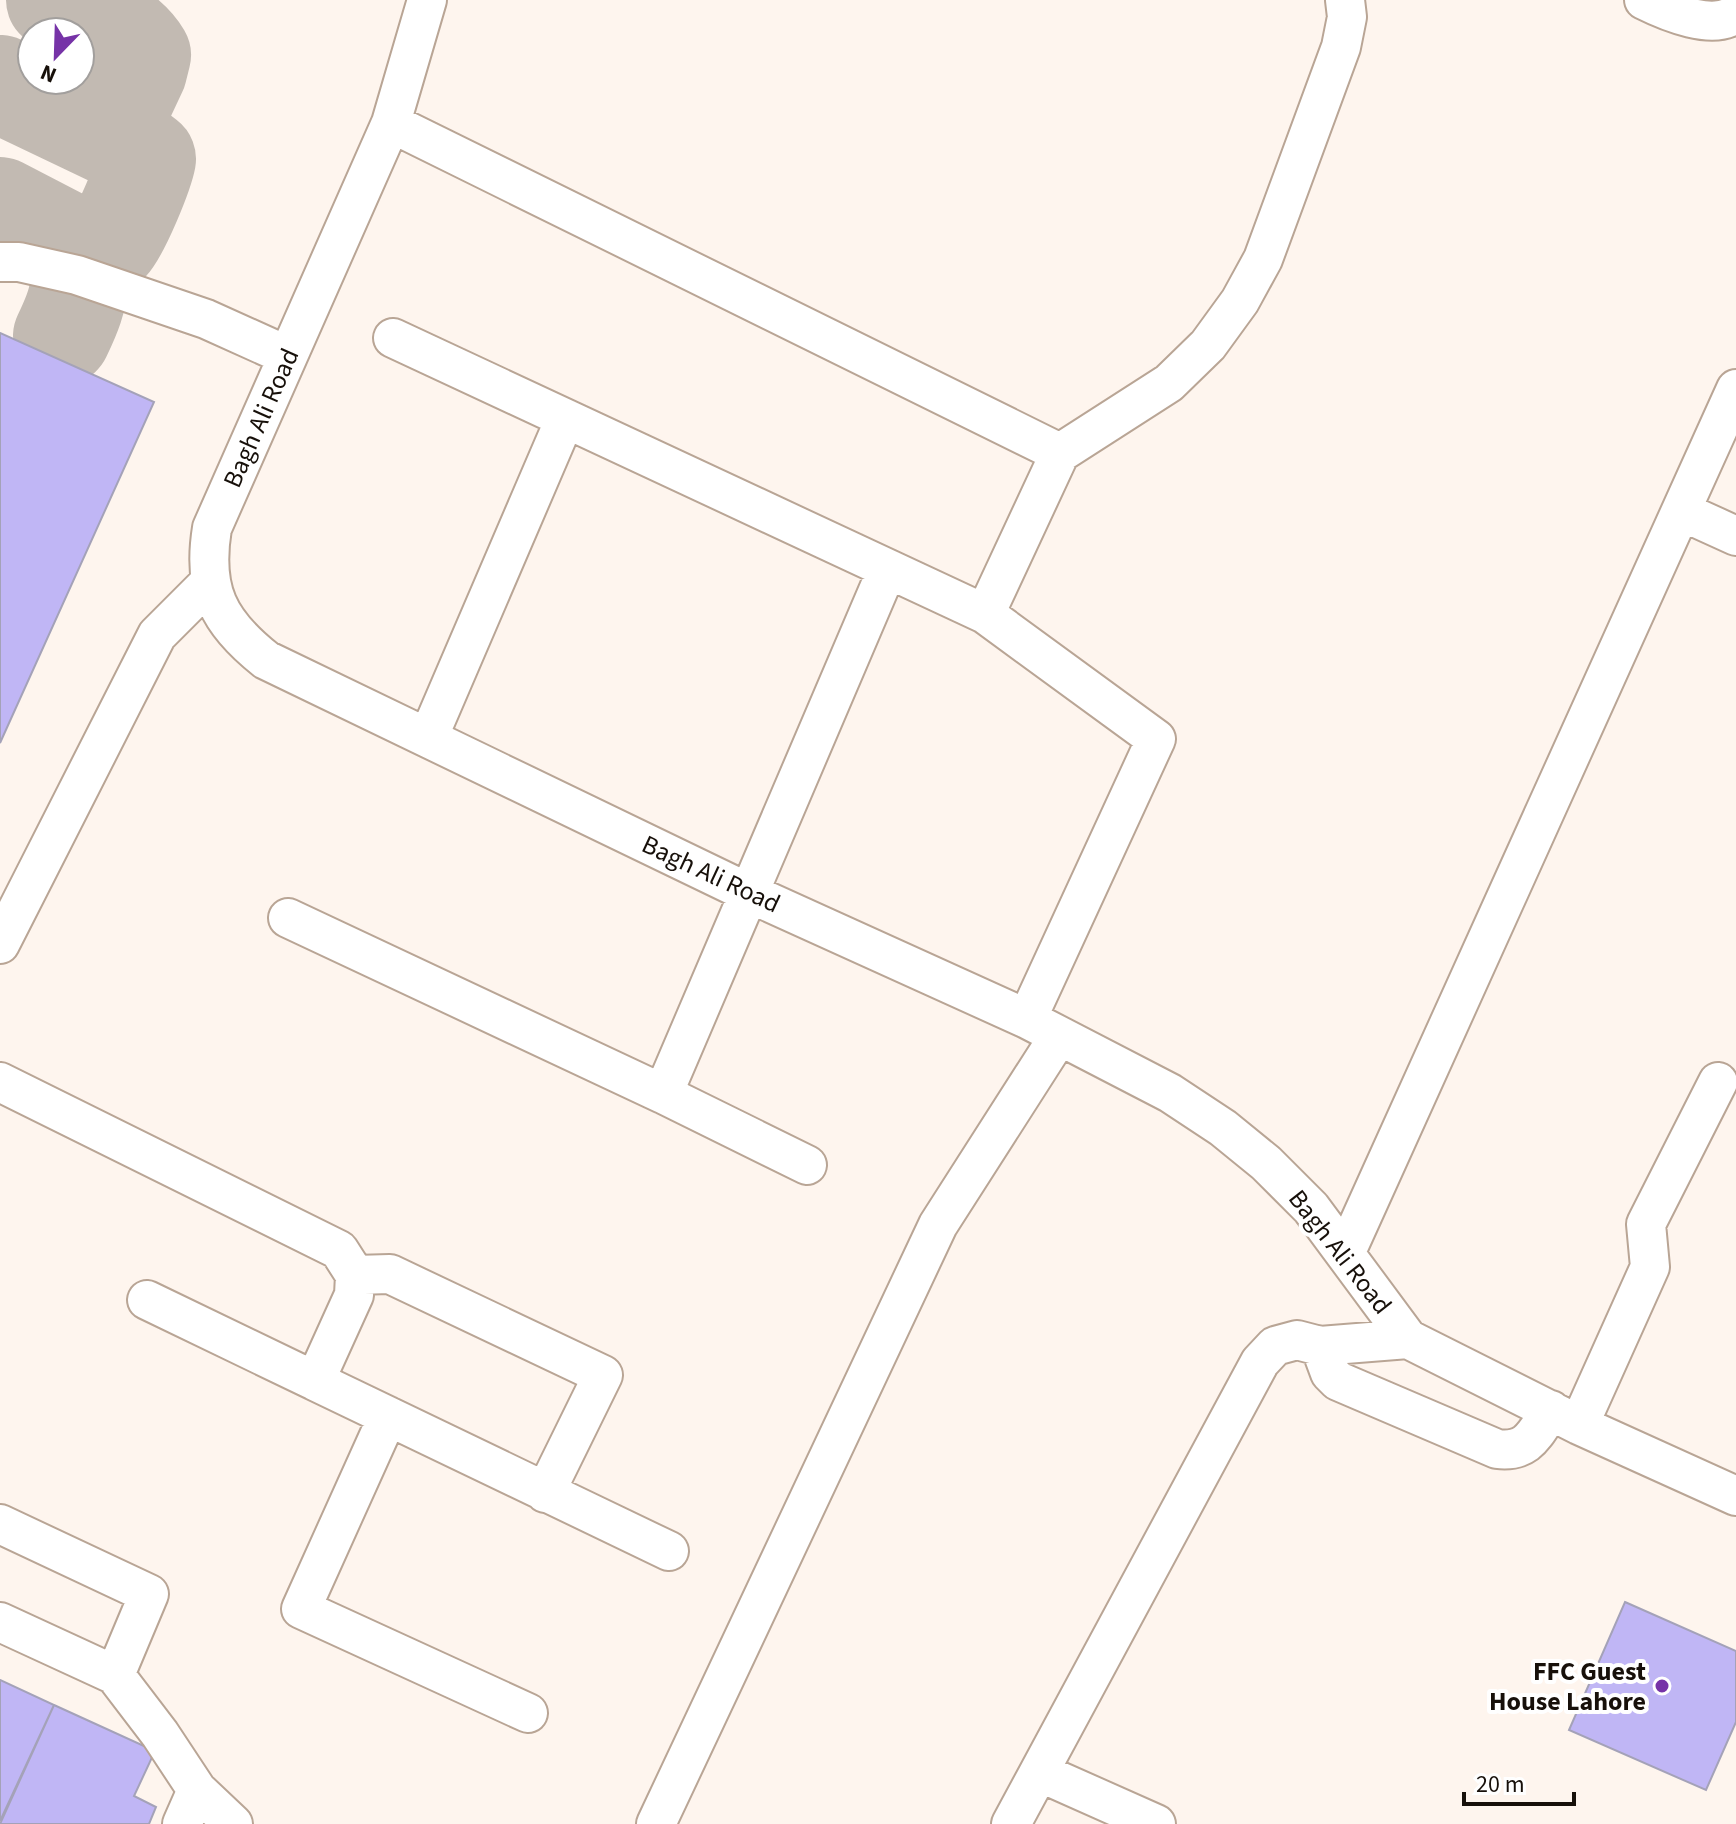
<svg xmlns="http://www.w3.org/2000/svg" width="1736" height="1824" viewBox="0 0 1736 1824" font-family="'Source Sans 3',sans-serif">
  <rect width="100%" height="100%" fill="#fef5ee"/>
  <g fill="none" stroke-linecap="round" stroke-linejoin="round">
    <path stroke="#c2bab2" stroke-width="98" d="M55 0C85 14 125 26 142 55L138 71 108 135
      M0 84 130 146 147 159C144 175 121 231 110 243 101 251 89 250 79 247L0 206
      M53 234C89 270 82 294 62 336"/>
  </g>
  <path fill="#c0b6f5" stroke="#a4a2b8" stroke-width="2" d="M0 333 154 402 0 743Z
    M1625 1602 1736 1651V1722L1706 1790 1569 1730Z
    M0 1680 54 1705 0 1821Z
    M54 1705 155 1751 134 1796 156 1807 149 1824H0Z"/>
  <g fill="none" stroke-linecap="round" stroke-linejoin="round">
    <g stroke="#b9a595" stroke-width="42">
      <path id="minor" d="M427 0 391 123 212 528C202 590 218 622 266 660L749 893 1027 1019 1170 1093 1223 1128 1266 1163 1311 1208 1408 1339 1579 1425 1736 1496
        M1644 0C1666 11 1715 32 1736 13
        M391 123 1060 453 985 614
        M0 262H19L77 275 206 319 288 356
        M393 338 985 614 1156 739 1027 1019
        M1060 453 1169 383 1208 345 1240 301 1263 259 1341 47 1347 17 1345 0
        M1681 511 1736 536
        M428 738 565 419
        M288 918 663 1094 887 570
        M0 944 157 635 210 582
        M0 1082 339 1250 355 1275 354 1295 315 1381 669 1551
        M663 1094 807 1165
        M1345 1254 1736 389
        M355 1275 390 1274 603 1375 545 1493
        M147 1300 315 1381
        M1320 1346 1330 1373 1338 1381 1497 1449C1529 1453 1535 1433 1551 1410
        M388 1416 301 1609 528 1713
        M1579 1425 1650 1267 1646 1224 1718 1082
        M0 1524 149 1594 115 1675 160 1734 197 1790 233 1824
        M0 1622 115 1675
        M1039 1772 1156 1824
        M182 1824 197 1790
        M656 1824 938 1225 1059 1036
        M1011 1824 1260 1362 1275 1346 1297 1340 1320 1346 1408 1339"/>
    </g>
    <use href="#minor" stroke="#fff" stroke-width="38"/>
  </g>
  <circle fill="#7633a7" stroke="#fff" stroke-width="3" cx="1662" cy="1686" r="8"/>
  <g text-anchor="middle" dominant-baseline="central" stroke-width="8" stroke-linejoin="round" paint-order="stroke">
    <g font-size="26" fill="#17100a" stroke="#fff">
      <text transform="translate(261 418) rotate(-66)">Bagh Ali Road</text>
      <text transform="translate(711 874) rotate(25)">Bagh Ali Road</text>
      <text transform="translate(1340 1252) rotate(52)">Bagh Ali Road</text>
    </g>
    <g font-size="26" font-weight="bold" fill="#17100a" stroke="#fff" text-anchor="end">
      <text x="1646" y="1671">FFC Guest<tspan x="1646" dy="30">House Lahore</tspan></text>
    </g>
  </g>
  <g transform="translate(56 56) rotate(203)"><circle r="38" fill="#ffffff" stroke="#a29f9d" stroke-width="2"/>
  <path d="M0-6L14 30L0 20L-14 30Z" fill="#7633a7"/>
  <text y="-12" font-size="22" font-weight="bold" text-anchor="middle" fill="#17100a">N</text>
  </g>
  <path d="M1464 1792v12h110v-12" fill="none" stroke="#17100a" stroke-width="4"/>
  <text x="1476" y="1792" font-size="24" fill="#17100a" stroke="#ffffff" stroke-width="6" paint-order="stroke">20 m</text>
</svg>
